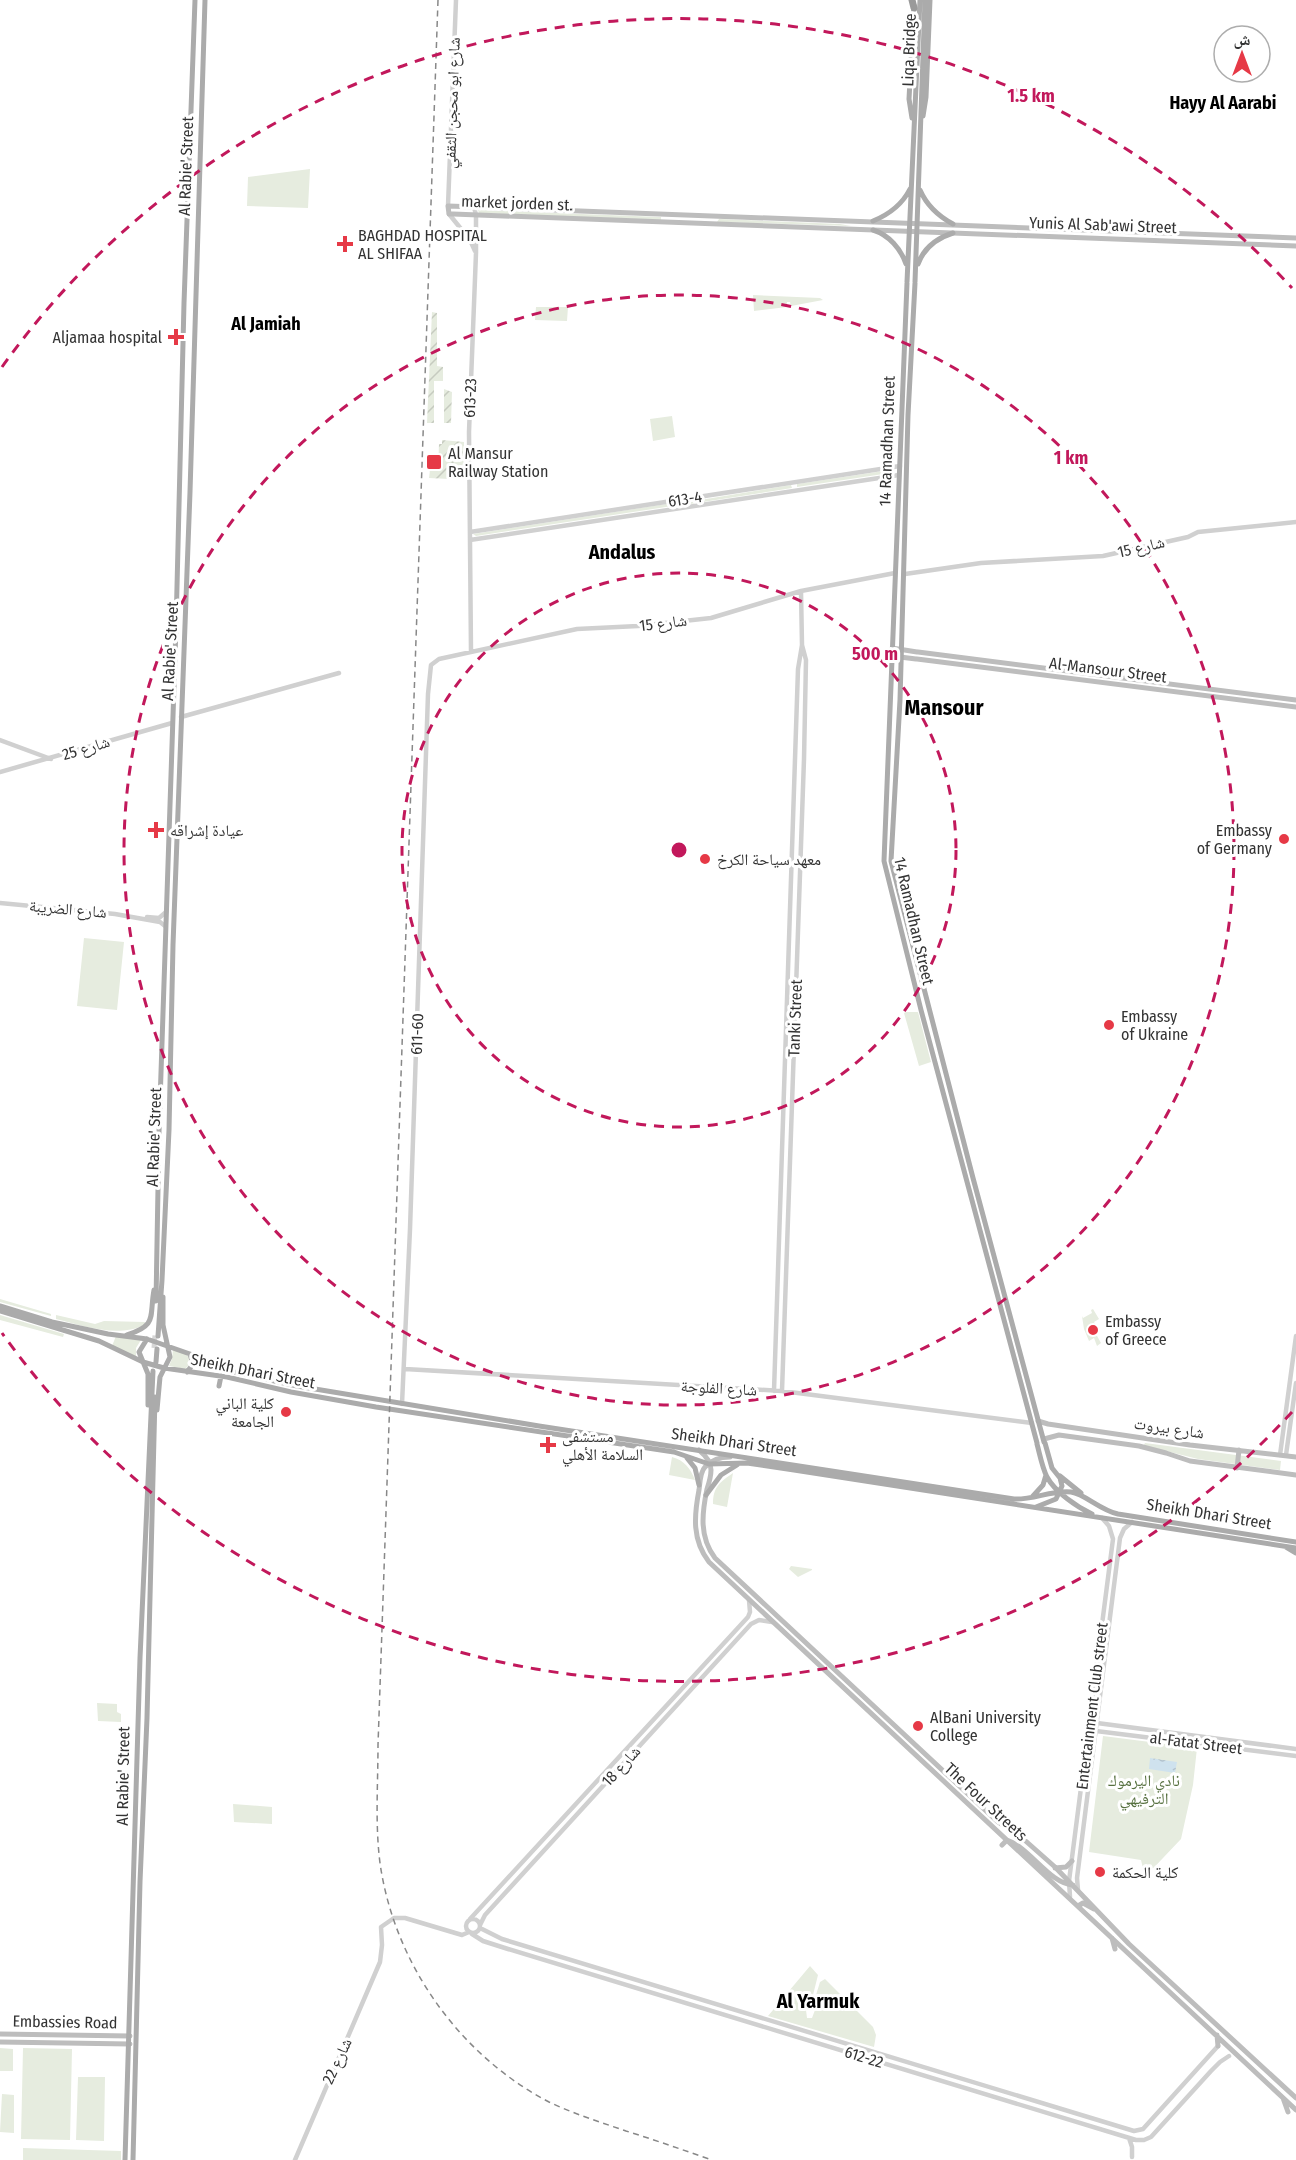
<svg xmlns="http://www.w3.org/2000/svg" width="1296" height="2160" viewBox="0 0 1296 2160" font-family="'Fira Sans Condensed','Noto Naskh Arabic',sans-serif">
  <defs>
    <pattern id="garden-furrows" width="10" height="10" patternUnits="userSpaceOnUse" patternTransform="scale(1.5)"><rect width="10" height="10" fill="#e6ecdf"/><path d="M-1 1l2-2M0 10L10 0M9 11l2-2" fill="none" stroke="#c6cbc0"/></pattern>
    <pattern id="water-ripples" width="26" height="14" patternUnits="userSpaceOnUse" patternTransform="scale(1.5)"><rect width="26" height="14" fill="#cfe2ee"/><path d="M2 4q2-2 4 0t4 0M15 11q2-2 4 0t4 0" fill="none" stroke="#b2c2cd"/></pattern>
  </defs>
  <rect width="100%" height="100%" fill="#fff"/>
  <path fill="#e6ecdf" d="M310 169 308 208 247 206 248 177Z
    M478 210 661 217V220L479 213Z
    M719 219 840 224 851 226 717 222Z
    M753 295 820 298 823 300 791 306 790 302H787V307L754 311Z
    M536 307H568L567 321 535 320Z
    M672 416 675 437 653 441 650 419Z
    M890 470V473L797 487V484Z
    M791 485 792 488 690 504 688 502Z
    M679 502V505L476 536 473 534Z
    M84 938 124 942 117 1010 77 1006Z
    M906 1012H918L931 1062 919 1066 904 1013Z
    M0 1299 51 1314V1316L0 1302Z
    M1093 1309 1099 1319 1094 1322 1095 1324 1092 1327 1101 1343 1097 1346 1094 1338 1089 1341 1084 1329 1082 1316 1083 1318 1092 1313 1091 1310Z
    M0 1315 64 1334 63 1337 0 1320Z
    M56 1315 95 1324 104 1321 145 1322 144 1325C118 1338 83 1326 56 1319Z
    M116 1336 141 1340 136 1348V1357L112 1346Z
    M173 1349 185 1354 189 1357 188 1366 185 1369 169 1366 172 1359Z
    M1145 1443 1281 1461 1280 1470 1198 1459 1146 1446 1144 1445Z
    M672 1457C684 1460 691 1469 695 1480L669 1475Z
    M733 1473 727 1507 713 1504C713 1487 720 1482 733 1473Z
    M791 1566 812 1569V1570L798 1577 789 1569Z
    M97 1703 117 1704V1712L121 1714V1722L98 1721Z
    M1103 1736 1197 1748 1193 1785 1181 1839 1145 1877 1141 1860 1089 1852Z
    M233 1804 272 1807V1824L234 1822Z
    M810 1966 818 1975 810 2007 806 2010 807 2018H812L815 2010 812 2008 820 1982 825 1979 873 2027 876 2035 874 2047 768 2016Z
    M0 2048 13 2049V2071H0Z
    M23 2048 72 2049 70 2140 21 2139Z
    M78 2077H105L104 2141 76 2140Z
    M2 2094 14 2095V2133L0 2132Z
    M23 2148 121 2151V2160H23Z"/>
  <path fill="url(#garden-furrows)" d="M432 312 437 313V366L443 367V381H434V423H427Z
    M444 389 452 392 451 423H444Z
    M442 440 464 442V474L462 476 446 467 452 473 449 479 429 478 430 470H438V473L439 444H442Z"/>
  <path fill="url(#water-ripples)" d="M1150 1758 1177 1762 1175 1773 1149 1769Z"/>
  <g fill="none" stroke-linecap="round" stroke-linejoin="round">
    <path stroke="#d6d6d6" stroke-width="5" stroke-dasharray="5 2.5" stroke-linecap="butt" d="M154 1348 155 1335"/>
    <path stroke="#d0d0d0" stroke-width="4.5" d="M448 206 456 0
      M449 214 470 240 475 251
      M470 532 900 466
      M470 540 899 475
      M905 574 981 563 1103 556 1188 537 1198 532 1296 522
      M471 652 469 432 476 253V215L474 207
      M181 717 339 673
      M0 740 51 759
      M0 772 172 723
      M0 903 115 914 160 922 165 926
      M147 917 159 918 166 912
      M405 1369 782 1391 1032 1423
      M774 1391 798 669 802 645
      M782 1391 804 759 806 660 802 645 801 591
      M402 1404 410 1229 428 694 431 665 439 659 577 629 638 626 711 618 801 591 895 573
      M1280 1455 1296 1336
      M1286 1455 1296 1383
      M1097 1723 1296 1749
      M1096 1731 1296 1756
      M1078 1890 1077 1878 1120 1538 1124 1529 1132 1522
      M1070 1897 1069 1881 1113 1539 1109 1526 1102 1518
      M466 1926a7 7 0 1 1 14 0a7 7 0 1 1-14 0Z
      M470 1919 748 1617 750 1612 749 1600
      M480 1925 485 1915 751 1624 759 1620 772 1622
      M480 1928 502 1939 1134 2131 1143 2129 1218 2046
      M472 1934 483 1941 508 1949 1136 2140H1144L1151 2137 1211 2071 1220 2062 1229 2056
      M1129 2138 1132 2147V2157
      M295 2160 380 1962 382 1945 381 1927 394 1918H405L462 1935 469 1932"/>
    <path stroke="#bdbdbd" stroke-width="5" d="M1296 238 448 206 449 214H453L1296 246
      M892 648 917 652
      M918 652 1296 700
      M892 656 916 659
      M917 659 1296 707
      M1038 1421 1048 1424 1190 1445 1296 1457
      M1044 1439 1059 1435 1139 1446 1166 1453 1190 1461 1296 1475
      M699 1450C705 1455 711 1462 711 1470 711 1476 709 1483 707 1489 702 1513 699 1537 715 1558L998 1822 1020 1836 1055 1867 1129 1944 1296 2098
      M730 1457C720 1457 712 1459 705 1467 700 1472 700 1483 699 1490 694 1516 692 1540 709 1562L1296 2110
      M1237 1468 1239 1450
      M1002 1845 1007 1840C1030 1848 1050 1884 1073 1885
      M1055 1868 1066 1867 1072 1861
      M1078 1906 1083 1903 1094 1909
      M1112 1938 1115 1949
      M0 2034 130 2036
      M1217 2035 1218 2046
      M0 2042 130 2044
      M1283 2098 1288 2112"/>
    <path stroke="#ababab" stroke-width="5" d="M923 116 926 97 930 0
      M912 118 909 99 914 5
      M920 190C927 206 938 216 953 224
      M873 221C890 214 902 205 910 189
      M873 230C889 235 901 249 906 264
      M918 264C924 248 937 238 953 233
      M907 282 920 0
      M915 282 925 0
      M907 283 884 861 921 1010 1037 1443
      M915 283 908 415 900 700 891 861 973 1178 1044 1442
      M156 1301 159 1132 176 627 184 303 195 0
      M0 1306 52 1322 108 1334 147 1339 190 1354 225 1370 297 1386 539 1426 1014 1499C1034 1500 1051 1490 1071 1492 1085 1494 1100 1510 1118 1514L1296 1542
      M0 1311 99 1341 143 1362 164 1368 227 1377 291 1392 376 1407 674 1452 709 1464 747 1463 794 1470 1296 1548
      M127 1335C158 1325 149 1317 154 1290
      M158 1336 162 1280 169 1130 173 945 190 492 205 0
      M147 1339 139 1352 148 1374V1405
      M156 1362 157 1349
      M187 1372 193 1364 190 1354
      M219 1386 221 1376
      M157 1410 160 1377 170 1357 163 1325V1297
      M1037 1444C1040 1455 1042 1467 1047 1477 1055 1492 1077 1507 1092 1514
      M687 1458 695 1468 699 1485
      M1060 1476 1081 1493
      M706 1495 721 1475 737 1465
      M1033 1496 1043 1485 1046 1475
      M1036 1507 1056 1499 1062 1486 1060 1478 1052 1468 1045 1443
      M1286 1547 1296 1553
      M125 2160 140 1658 153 1371
      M133 2160 140 1882 147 1718 155 1397"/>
    <path stroke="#9a9a9a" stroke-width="7" d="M912 0 914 8"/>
    <path stroke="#888" stroke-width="1.5" stroke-dasharray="6 4.5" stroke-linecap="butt" d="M438 0 378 1745C378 1784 375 1824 380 1863 394 1963 459 2055 549 2102 574 2114 600 2122 626 2131 655 2140 683 2150 712 2160"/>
  </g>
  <g fill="none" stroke="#c2185b" stroke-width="3" stroke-dasharray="10 8">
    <circle cx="679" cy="850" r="277"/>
    <circle cx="679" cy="850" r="555"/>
    <path d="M1292 1412A832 832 0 0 1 2 1333M2 367A832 832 0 0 1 1292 288"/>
  </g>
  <g fill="#e63946" stroke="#fff" stroke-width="2">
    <path d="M342 235h6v6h6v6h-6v6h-6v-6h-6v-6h6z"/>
    <path d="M173 328h6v6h6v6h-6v6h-6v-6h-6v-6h6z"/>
    <rect x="426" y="454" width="16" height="16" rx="3"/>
    <path d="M153 821h6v6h6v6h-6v6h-6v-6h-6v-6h6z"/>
    <circle cx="1284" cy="839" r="6"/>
    <circle cx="705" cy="859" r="6"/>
    <circle cx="1109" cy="1025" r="6"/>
    <circle cx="1093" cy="1330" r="6"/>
    <circle cx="286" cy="1412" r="6"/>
    <path d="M545 1436h6v6h6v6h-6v6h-6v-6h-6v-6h6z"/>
    <circle cx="918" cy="1726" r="6"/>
    <circle cx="1100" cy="1872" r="6"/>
  </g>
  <g text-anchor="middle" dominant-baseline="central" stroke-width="6" stroke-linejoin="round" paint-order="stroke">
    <g font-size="16" fill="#333" stroke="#fff">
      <text transform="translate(909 50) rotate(-88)">Liqa Bridge</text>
      <text transform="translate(452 103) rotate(-88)">شارع ابو محجن الثقفي</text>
      <text transform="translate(186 166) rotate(-88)">Al Rabie' Street</text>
      <text transform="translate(517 203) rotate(2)">market jorden st.</text>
      <text transform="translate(1103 225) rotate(2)">Yunis Al Sab'awi Street</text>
      <text transform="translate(470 398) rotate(-88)">613-23</text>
      <text transform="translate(887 441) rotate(-88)">14 Ramadhan Street</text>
      <text transform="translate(685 499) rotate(-9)">613-4</text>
      <text transform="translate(1141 547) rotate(-13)">شارع 15</text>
      <text transform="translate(663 623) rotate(-7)">شارع 15</text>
      <text transform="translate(170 651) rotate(-87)">Al Rabie' Street</text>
      <text transform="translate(1108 670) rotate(7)">Al-Mansour Street</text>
      <text transform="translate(86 748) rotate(-17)">شارع 25</text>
      <text transform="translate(68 909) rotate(5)">شارع الضريبة</text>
      <text transform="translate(914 921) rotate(77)">14 Ramadhan Street</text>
      <text transform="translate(795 1018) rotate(-88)">Tanki Street</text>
      <text transform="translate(417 1034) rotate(-88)">611-60</text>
      <text transform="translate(154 1137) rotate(-88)">Al Rabie' Street</text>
      <text transform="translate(253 1371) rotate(11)">Sheikh Dhari Street</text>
      <text transform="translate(719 1388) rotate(3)">شارع الفلوجة</text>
      <text transform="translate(1169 1428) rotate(8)">شارع بيروت</text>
      <text transform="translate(734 1442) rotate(8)">Sheikh Dhari Street</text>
      <text transform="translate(1209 1514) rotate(9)">Sheikh Dhari Street</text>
      <text transform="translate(1092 1706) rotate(-83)">Entertainment Club street</text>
      <text transform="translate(1196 1743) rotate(7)">al-Fatat Street</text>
      <text transform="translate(621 1766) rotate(-47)">شارع 18</text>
      <text transform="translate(123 1776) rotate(-89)">Al Rabie' Street</text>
      <text transform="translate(986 1802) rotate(43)">The Four Streets</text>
      <text transform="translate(65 2022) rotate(1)">Embassies Road</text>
      <text transform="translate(864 2057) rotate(17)">612-22</text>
      <text transform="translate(337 2061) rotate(-65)">شارع 22</text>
    </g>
    <g font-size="16" fill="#333" stroke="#fff" text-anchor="start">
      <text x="358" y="235">BAGHDAD HOSPITAL<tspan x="358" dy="18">AL SHIFAA</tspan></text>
      <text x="162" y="337" text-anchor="end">Aljamaa hospital</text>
      <text x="448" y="453">Al Mansur<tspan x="448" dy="18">Railway Station</tspan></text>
      <text x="170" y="830">عيادة إشراقه</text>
      <text x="1272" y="830" text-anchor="end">Embassy<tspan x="1272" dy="18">of Germany</tspan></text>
      <text x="717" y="859">معهد سياحة الكرخ</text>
      <text x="1121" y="1016">Embassy<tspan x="1121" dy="18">of Ukraine</tspan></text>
      <text x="1105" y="1321">Embassy<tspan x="1105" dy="18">of Greece</tspan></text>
      <text x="274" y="1403" text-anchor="end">كلية الباني<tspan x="274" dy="18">الجامعة</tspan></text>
      <text x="562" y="1436">مستشفى<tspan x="562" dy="18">السلامة الأهلي</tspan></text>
      <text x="930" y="1717">AlBani University<tspan x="930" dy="18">College</tspan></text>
      <text x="1112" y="1872">كلية الحكمة</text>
    </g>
    <g font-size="16" fill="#56703f" stroke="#fff">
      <text x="1144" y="1780">نادي اليرموك<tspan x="1144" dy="18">الترفيهي</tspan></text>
    </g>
    <g font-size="18" font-weight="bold" fill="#000" stroke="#fff">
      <text x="1223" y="103">Hayy Al Aarabi</text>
      <text x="266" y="324">Al Jamiah</text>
    </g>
    <g font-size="20" font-weight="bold" fill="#000" stroke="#fff">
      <text x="622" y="552">Andalus</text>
      <text x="818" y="2001">Al Yarmuk</text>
    </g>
    <g font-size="22" font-weight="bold" fill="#000" stroke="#fff">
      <text x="944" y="707">Mansour</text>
    </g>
  </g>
  <circle cx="679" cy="850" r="9" fill="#c2185b" stroke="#fff" stroke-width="3"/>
  <g font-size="18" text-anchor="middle" font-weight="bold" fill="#c2185b" stroke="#fff" stroke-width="6" stroke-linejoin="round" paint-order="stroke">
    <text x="1031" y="102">1.5 km</text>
    <text x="1071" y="464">1 km</text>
    <text x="875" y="660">500 m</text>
  </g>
  <g transform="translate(1242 54)"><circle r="28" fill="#ffffff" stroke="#adadad" stroke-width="1.5"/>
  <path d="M0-4.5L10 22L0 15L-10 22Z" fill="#e63946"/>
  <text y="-9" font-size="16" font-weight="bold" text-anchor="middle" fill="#333333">ش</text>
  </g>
</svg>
